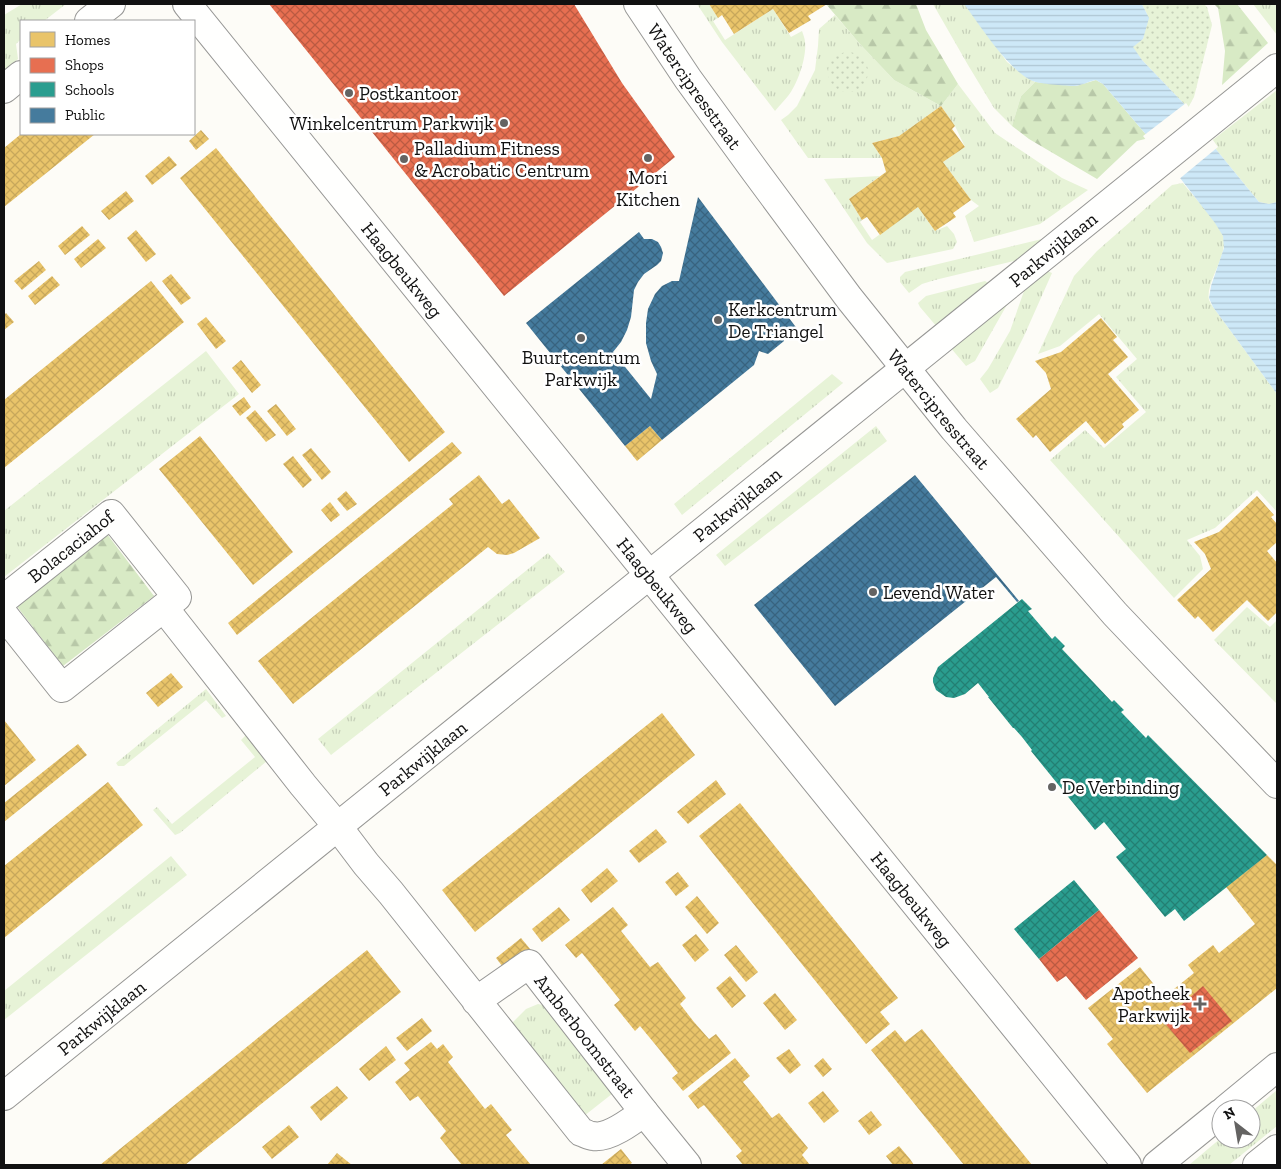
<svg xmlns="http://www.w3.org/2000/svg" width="1281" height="1169" viewBox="0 0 1281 1169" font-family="'Zilla Slab',serif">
  <defs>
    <pattern id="grass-tufts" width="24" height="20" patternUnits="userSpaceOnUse" patternTransform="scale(1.25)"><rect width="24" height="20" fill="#e7f3d7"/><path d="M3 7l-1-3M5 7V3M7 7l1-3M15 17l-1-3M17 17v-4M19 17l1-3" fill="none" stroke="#c5cfb8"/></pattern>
    <pattern id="forest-firs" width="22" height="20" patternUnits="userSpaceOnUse" patternTransform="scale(1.25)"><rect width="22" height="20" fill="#d8eac5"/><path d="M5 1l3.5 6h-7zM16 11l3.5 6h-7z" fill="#b8c8a8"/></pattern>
    <pattern id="park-dots" width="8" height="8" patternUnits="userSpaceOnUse" patternTransform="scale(1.25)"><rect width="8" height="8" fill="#e7f3d7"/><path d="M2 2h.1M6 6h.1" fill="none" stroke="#c5cfb8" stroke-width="1.8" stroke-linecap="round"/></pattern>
    <pattern id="water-rules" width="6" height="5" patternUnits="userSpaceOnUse" patternTransform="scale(1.25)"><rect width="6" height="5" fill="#cde8f7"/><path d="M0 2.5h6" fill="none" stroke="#afc6d3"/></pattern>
    <pattern id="homes-cross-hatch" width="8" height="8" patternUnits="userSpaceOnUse" patternTransform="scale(1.25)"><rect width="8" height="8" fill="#e9c46a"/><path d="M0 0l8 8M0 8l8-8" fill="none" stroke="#c7a75b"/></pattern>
    <pattern id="shops-cross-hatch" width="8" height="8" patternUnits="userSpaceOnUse" patternTransform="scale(1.25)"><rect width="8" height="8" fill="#e76f51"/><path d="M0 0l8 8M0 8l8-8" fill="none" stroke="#ba5a42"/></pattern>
    <pattern id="schools-cross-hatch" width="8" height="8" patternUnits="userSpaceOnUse" patternTransform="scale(1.25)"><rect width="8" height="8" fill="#2a9d8f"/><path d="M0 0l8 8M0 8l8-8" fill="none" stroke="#237f73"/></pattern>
    <pattern id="public-cross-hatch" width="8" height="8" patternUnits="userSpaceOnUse" patternTransform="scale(1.25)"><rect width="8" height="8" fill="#457b9d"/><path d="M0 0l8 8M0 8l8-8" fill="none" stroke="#38637f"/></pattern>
  </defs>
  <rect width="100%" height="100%" fill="#fdfcf7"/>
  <path fill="url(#grass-tufts)" d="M22 4H66L44 21H21V39L16 44 18 59 4 71V15Z
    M697 4H709L718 18 713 21 725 40 773 9 791 37 802 31C803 34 805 39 805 42 807 57 797 85 788 96 784 101 779 106 775 111L722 42Z
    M933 4H966L1007 62 1024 75 1035 82 1021 96 1012 126 994 108 968 65Z
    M1253 4H1277V35Z
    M835 15 859 43 894 80 941 106 958 84 995 133 1062 178 1088 190 1040 224 974 242 965 216 979 206 971 200 943 162 965 147 955 126 941 106 899 136 872 143 882 158H808L781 120 788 115 797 106 815 70 818 46 819 29Z
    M1277 90V202L1269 204 1259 202 1210 142Z
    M880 176 849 199 862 220 860 222 872 240 918 207 935 231 947 226 954 234 957 242 953 249 887 263 867 243 824 179Z
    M1183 183C1192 195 1219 223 1223 236 1229 255 1205 282 1209 300 1210 302 1211 304 1213 307L1277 394V512L1257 490 1215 528 1187 540 1200 556 1203 569 1174 598 1050 460 1085 430 1104 448 1146 412 1116 377 1137 359 1099 314 1060 346 1038 354 1074 276 1097 251 1172 185Z
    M1042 239 1018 260 935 280 922 284 909 293 900 282V277L905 272Z
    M1045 270 1052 273 1024 336 998 388 990 393 980 379 988 369 1010 331 1024 291 1035 279Z
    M985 281 990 284 937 327 920 307 918 303 926 296Z
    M1008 303 975 361 966 366 950 347Z
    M206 351 239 394 4 577V511Z
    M832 374 843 383 682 515 674 504Z
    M876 426 887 441 725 566 716 555Z
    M548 553 565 572 331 755 318 739Z
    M1247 607 1270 627 1277 620V704L1214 640Z
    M206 689 226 716 222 718 206 700 124 766H118L116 763Z
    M246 735 267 761 180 833 175 835 153 810 157 807 172 824 255 757 241 740Z
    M171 856 187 875 4 1020V991Z
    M538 1004 548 1006 617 1090 584 1116 512 1023 526 1009Z
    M1277 1090V1126L1229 1165H1189L1221 1138V1139H1251V1112Z"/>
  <path fill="url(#forest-firs)" d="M826 4H916L926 30 958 84 941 106 894 80 859 43Z
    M1214 4H1237L1268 43 1222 85 1225 51 1218 8Z
    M1096 80 1103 84 1149 138 1137 141 1097 179 1029 139 1012 126 1021 96 1035 82 1076 86Z
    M107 534 154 596 63 666 15 604Z"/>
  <path fill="url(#park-dots)" d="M1142 4H1204L1207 7 1212 25 1194 97 1188 108 1142 60 1132 47 1143 39 1147 14Z
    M828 72a20 20 0 1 1 40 0a20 20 0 1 1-40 0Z"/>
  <path fill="url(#water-rules)" d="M964 4H1142L1149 18 1143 39 1133 47 1142 60 1188 108 1210 142 1259 202 1269 204 1277 202V394L1213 307 1209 298 1211 286 1224 248 1223 236 1215 223 1149 138 1103 84 1096 80C1090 81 1080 86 1074 86 1068 86 1042 84 1036 82 1011 75 980 25 964 4Z"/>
  <path fill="#fdfcf7" d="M1186 103 1218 147 1178 180 1143 136Z"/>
  <path fill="url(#homes-cross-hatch)" d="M709 4H827L808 16 811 20 789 33 773 9 734 34 722 15 718 18Z
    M941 106 955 126 952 129 965 147 943 162 971 200 953 213 956 217 935 231 918 207 880 235 867 217 862 220 849 199 886 172 882 158 872 143 899 136Z
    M201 130 209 139 196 150 189 141Z
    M21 134H95L4 207V148Z
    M216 148 445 432 409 462 180 178Z
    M169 156 177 165 152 185 145 176Z
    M126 191 134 201 109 220 101 211Z
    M82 226 90 235 65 255 58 246Z
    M136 230 156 254 146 262 127 238Z
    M98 239 106 248 81 268 74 259Z
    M39 261 46 270 22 290 14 281Z
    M171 274 191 298 181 305 162 281Z
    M52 276 60 285 35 305 28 296Z
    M151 281 184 322 4 468V400Z
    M6 313 14 322 4 330V315Z
    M206 317 226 341 216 349 197 324Z
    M1101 318 1117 337 1113 340 1128 357 1108 374 1139 410 1122 424 1124 427 1105 444 1086 421 1050 452 1036 435 1033 438 1016 419 1051 389 1046 373 1035 361 1061 352Z
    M241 360 261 385 252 393 232 368Z
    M244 397 251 407 240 416 232 406Z
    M276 404 296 429 287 436 267 411Z
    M255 410 276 435 266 442 246 418Z
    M650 426 662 440 637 461 625 446Z
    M200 436 293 552 253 585 159 469Z
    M452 442 462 453 237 635 228 623Z
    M311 448 331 472 322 480 302 455Z
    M293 456 312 480 303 488 283 464Z
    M479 475 502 504 509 499 540 538 514 553 507 555 497 554 488 547 293 704 258 661 453 504 449 499Z
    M346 491 357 504 347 511 337 499Z
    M1257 496 1274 515 1271 517 1277 524V542L1267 551 1277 563V612L1268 621 1247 600 1213 632 1198 616 1195 619 1177 600 1211 569 1205 554 1194 542 1219 532Z
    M330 502 340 515 331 522 321 510Z
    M171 673 183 687 158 707 146 693Z
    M662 713 695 755 475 932 442 890Z
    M4 720 36 760 4 786Z
    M78 744 87 755 4 822V803Z
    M716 780 726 794 688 824 677 812Z
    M108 782 143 825 4 938V866Z
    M740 803 898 998 880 1012 890 1024 866 1044 699 836Z
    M656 829 667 842 639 863 629 851Z
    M1267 855 1277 865V988L1147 1093 1107 1044 1113 1039 1088 1008 1140 967 1164 997 1194 973 1188 965 1213 945 1219 953 1255 924 1226 887Z
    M607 868 618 881 591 903 581 890Z
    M678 872 689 886 676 896 665 882Z
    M697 896 719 923 707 934 685 907Z
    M559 907 570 920 542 942 532 929Z
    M613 907 628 925 621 931 650 967 658 962 686 998 680 1004 694 1022 709 1039 716 1034 731 1053 683 1091 672 1078 678 1073 659 1049 640 1026 635 1031 614 1005 620 1000 582 953 576 958 565 945Z
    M696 934 709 950 695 962 682 945Z
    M521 938 531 950 506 971 496 958Z
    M736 945 758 972 746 982 724 955Z
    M367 950 401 992 185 1165H100Z
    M730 976 746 996 732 1008 716 988Z
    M775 993 797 1020 785 1030 763 1003Z
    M422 1018 432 1031 407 1051 396 1038Z
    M922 1029 981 1102 1032 1165H964L871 1050 895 1030 905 1042Z
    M431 1042 437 1049 443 1044 453 1057 448 1062 466 1085 485 1109 491 1104 512 1130 506 1135 531 1165H462L440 1138 446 1131 418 1096 410 1101 395 1082 410 1070 404 1063Z
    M386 1046 396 1060 369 1081 359 1069Z
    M789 1049 801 1065 790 1074 776 1058Z
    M735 1058 750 1076 743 1082 758 1100 772 1118 779 1113 808 1148 802 1155 810 1165H743L736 1156 742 1151 704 1105 698 1109 688 1096Z
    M823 1058 832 1069 823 1077 814 1066Z
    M337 1086 348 1098 321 1121 310 1107Z
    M823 1091 839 1111 824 1123 808 1103Z
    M871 1111 882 1125 869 1135 858 1121Z
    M289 1125 299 1137 272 1159 262 1147Z
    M899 1146 910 1159 914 1165H893L886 1156Z
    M621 1149 632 1163 629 1165H601Z
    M337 1153 352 1165H327Z"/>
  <path fill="url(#shops-cross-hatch)" d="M269 4H574L622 83 675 157 504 296Z
    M1099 910 1138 958 1086 1000 1066 976 1057 982 1039 959Z
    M1203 986 1232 1021 1190 1053 1163 1021Z"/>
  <path fill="url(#schools-cross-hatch)" d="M1022 599 1032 609 1028 611 1052 639 1055 636 1065 646 1062 649 1112 702 1114 700 1124 710 1121 712 1146 738 1148 735 1267 855 1184 921 1175 909 1165 917 1116 857 1126 849 1104 822 1095 830 1031 751 1032 750 1022 737 1014 728H1013L988 697H989L978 683 965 694 954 698 946 697 936 690 933 682V678L938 667Z
    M1074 880 1099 910 1039 959 1014 929Z"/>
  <path fill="url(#public-cross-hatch)" d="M698 197 798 330H784V341L768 354 759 351 754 365 662 440 650 426 625 446 526 323 639 232 644 239H652L658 242 661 247 663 253 661 261 657 265 644 274 638 282 634 290 631 317 627 330 621 342 613 352 651 399 657 374 651 361 646 343V323L648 309 655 294 662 286 672 281H679Z
    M915 475 1019 601 1017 602 996 577 835 706 754 605Z"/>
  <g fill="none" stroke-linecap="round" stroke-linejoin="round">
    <g stroke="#979795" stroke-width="30">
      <g id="minor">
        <path id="s1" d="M187 4 1127 1165"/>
        <path id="s2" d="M638 4 688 79 755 171 849 298 954 429 1115 614 1277 784"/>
        <path d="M89 21 111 4"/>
        <path d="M4 89 21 75"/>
        <path id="s3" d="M4 599 111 514 177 597 62 688 4 615"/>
        <path d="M164 608 303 785 338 827 366 864 391 893 581 1132C585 1133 589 1136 593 1136 608 1139 632 1121 644 1112L529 964 476 1001"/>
        <path id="s4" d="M4 1096 1277 68"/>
        <path d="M1226 1109 1277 1067"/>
        <path d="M644 1112 687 1165"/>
        <path d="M1157 1165 1221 1113"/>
        <path d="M1257 1165 1277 1149"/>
      </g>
    </g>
    <use href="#minor" stroke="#fffffe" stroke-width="28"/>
  </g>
  <g fill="#646362" stroke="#fff" stroke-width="2">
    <circle cx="349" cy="93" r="5"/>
    <circle cx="504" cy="123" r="5"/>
    <circle cx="648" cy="158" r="5"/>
    <circle cx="404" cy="159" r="5"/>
    <circle cx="718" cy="320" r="5"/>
    <circle cx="581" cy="338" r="5"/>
    <circle cx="873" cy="592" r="5"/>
    <circle cx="1052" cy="787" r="5"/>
    <path d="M1197.5 996.5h5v5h5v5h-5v5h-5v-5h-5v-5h5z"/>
  </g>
  <g text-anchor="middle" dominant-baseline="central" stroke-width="5" stroke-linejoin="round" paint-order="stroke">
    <g font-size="19" fill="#111" stroke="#fff">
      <text stroke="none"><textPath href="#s2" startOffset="100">Watercipresstraat</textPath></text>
      <text stroke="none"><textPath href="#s4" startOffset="1348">Parkwijklaan</textPath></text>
      <text stroke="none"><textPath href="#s1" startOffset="342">Haagbeukweg</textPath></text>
      <text stroke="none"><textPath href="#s2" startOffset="505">Watercipresstraat</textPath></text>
      <text stroke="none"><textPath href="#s4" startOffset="942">Parkwijklaan</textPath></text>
      <text stroke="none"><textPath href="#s3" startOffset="85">Bolacaciahof</textPath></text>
      <text stroke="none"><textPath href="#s1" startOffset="748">Haagbeukweg</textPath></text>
      <text stroke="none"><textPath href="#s4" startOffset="538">Parkwijklaan</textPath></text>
      <text stroke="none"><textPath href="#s1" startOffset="1152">Haagbeukweg</textPath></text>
      <text stroke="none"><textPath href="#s4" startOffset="125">Parkwijklaan</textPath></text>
      <text transform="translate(585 1036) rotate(52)">Amberboomstraat</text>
    </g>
    <g font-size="19" fill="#111" stroke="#fff" text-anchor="start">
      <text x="359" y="93">Postkantoor</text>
      <text x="494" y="123" text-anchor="end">Winkelcentrum Parkwijk</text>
      <text x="414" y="148">Palladium Fitness<tspan x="414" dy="22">&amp; Acrobatic Centrum</tspan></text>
      <text x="648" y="177" text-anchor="middle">Mori<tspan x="648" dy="22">Kitchen</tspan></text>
      <text x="728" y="309">Kerkcentrum<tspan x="728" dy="22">De Triangel</tspan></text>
      <text x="581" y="357" text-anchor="middle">Buurtcentrum<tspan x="581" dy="22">Parkwijk</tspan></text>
      <text x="883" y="592">Levend Water</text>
      <text x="1062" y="787">De Verbinding</text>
      <text x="1190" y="993" text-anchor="end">Apotheek<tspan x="1190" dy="22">Parkwijk</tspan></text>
    </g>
  </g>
  <rect width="1281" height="1169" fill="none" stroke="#111111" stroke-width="10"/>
  <rect x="20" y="20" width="175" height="115" fill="#ffffff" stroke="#a0a0a0"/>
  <rect x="30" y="32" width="25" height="15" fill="#e9c46a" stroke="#a0a0a0"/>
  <text x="65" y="45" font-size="15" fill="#111111">Homes</text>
  <rect x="30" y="58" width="25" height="15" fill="#e76f51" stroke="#a0a0a0"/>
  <text x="65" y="70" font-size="15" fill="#111111">Shops</text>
  <rect x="30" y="82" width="25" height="15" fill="#2a9d8f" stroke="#a0a0a0"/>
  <text x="65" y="95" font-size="15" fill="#111111">Schools</text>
  <rect x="30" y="108" width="25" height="15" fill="#457b9d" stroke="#a0a0a0"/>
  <text x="65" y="120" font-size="15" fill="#111111">Public</text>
  <g transform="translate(1236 1124) rotate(329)"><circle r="24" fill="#ffffff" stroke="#a0a0a0"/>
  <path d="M0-4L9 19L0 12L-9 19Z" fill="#646362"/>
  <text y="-8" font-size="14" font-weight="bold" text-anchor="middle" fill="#111111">N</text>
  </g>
</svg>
